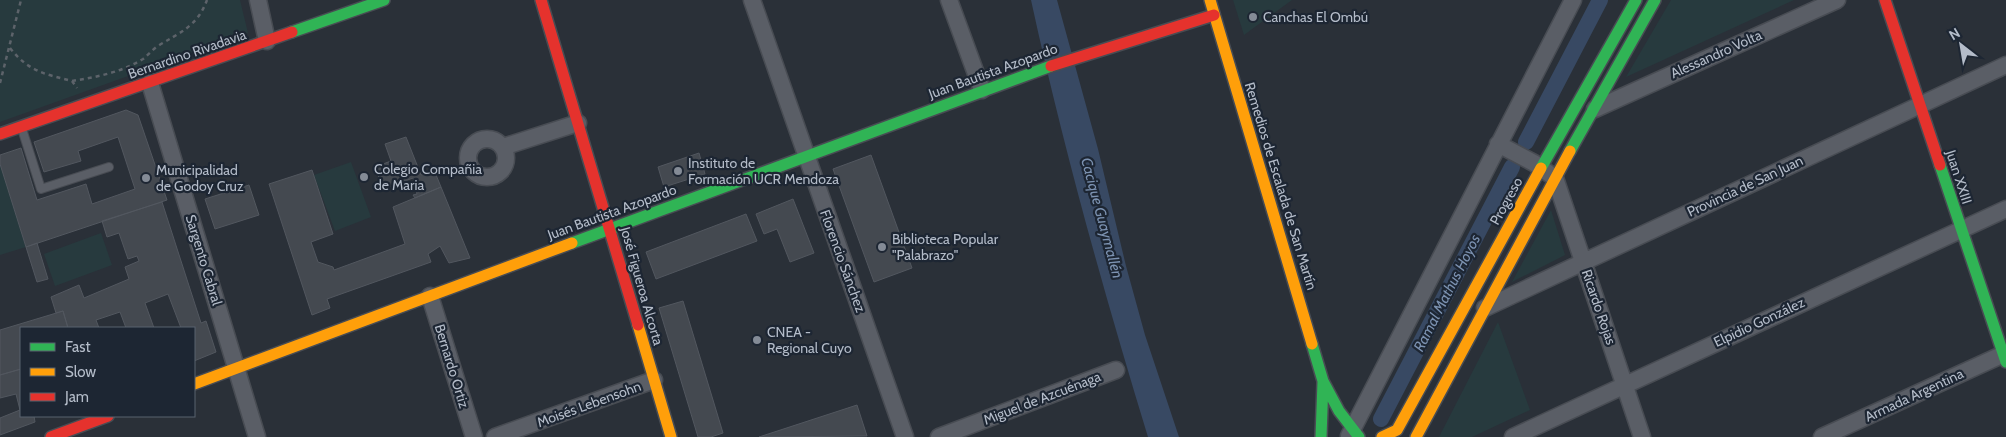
<svg xmlns="http://www.w3.org/2000/svg" width="2006" height="437" viewBox="0 0 2006 437" font-family="Cabin,sans-serif">
  <rect width="100%" height="100%" fill="#2a3038"/>
  <path fill="#273a3e" d="M0 0H240L248 33 0 122Z
    M1233 0H1292L1244 35Z
    M1671 0H1794L1626 77Z
    M351 162 371 217 335 231 314 175Z
    M0 164 26 247 0 255Z
    M1551 210 1565 255 1512 282Z
    M101 233 112 265 55 286 44 254Z
    M1498 322 1530 410 1472 437H1439Z"/>
  <path fill="#384963" d="M1031 0H1057L1098 149 1126 266 1145 335 1179 437H1148C1104 293 1063 147 1031 0Z"/>
  <g fill="none" stroke-linecap="round" stroke-linejoin="round">
    <path stroke="#384963" stroke-width="16" d="M1526 142 1600 0
      M1381 419 1512 167"/>
  </g>
  <path fill="#444950" stroke="#52575f" d="M126 110 138 115 167 200 26 247 0 164V155L21 148 37 200 86 184 92 204 135 189 118 137 78 151 81 161 44 172 34 142Z
    M406 137 421 175 434 170 441 187 415 198 413 195 417 194 416 191 418 190 413 178 383 189 375 167 391 161 385 144Z
    M699 153 705 174 664 187 658 167Z
    M871 155 912 268 874 282 833 169Z
    M312 170 333 234 311 242 318 262 333 267 334 270 405 244 393 207 441 187 470 258 449 263 440 246 428 254 431 262 327 299 330 308 312 315 269 184Z
    M249 185 259 215 215 229 205 199Z
    M793 199 814 253 790 262 777 229 764 234 756 214Z
    M162 202 201 323 206 321 216 352 194 361V328H181L168 294 145 303 154 328H126L120 312 96 320 99 328H68L63 311 56 313 51 297 79 285 84 298 129 279 125 267 139 261 137 256 128 259 119 233 107 237 102 221Z
    M746 214 757 241 656 279 646 252Z
    M37 243 48 279 37 282 26 247Z
    M683 301 723 433 711 437H698L659 308Z
    M63 311 68 328H21V369L0 375V330Z
    M21 369V416H34L35 422 0 435V418L20 410 16 394 0 398V375Z
    M857 405 867 436 759 437Z"/>
  <g fill="none" stroke-linecap="round" stroke-linejoin="round">
    <g stroke="#484c53" stroke-width="10">
      <path id="lane" d="M22 129 41 189 109 167"/>
    </g>
    <g stroke="#484c53" stroke-width="19">
      <path id="street" d="M258 0 267 41
        M752 0 905 437
        M949 0 982 90
        M150 83 257 437
        M1595 109 1837 0
        M468 158a19 19 0 1 1 38 0a19 19 0 1 1-38 0Z
        M1498 144 1534 163 1555 178 1642 437
        M503 147 578 123
        M430 296 474 437
        M1485 308 2006 65
        M1349 436 1573 0
        M495 437 654 380
        M939 437 1116 370
        M1513 437 2006 209
        M1822 437 2006 353"/>
    </g>
    <g stroke="#484c53" stroke-width="14">
      <path id="fast" d="M292 32 384 0
        M1570 151 1655 0
        M1940 165 2006 362
        M1541 168 1636 0
        M572 243 1051 66
        M1312 344 1323 381 1339 411 1359 437
        M1321 437 1323 382"/>
    </g>
    <g stroke="#484c53" stroke-width="14">
      <path id="slow" d="M1210 0 1312 344
        M638 325 671 437
        M194 384 572 243
        M1382 437 1397 430 1541 168
        M1416 437 1570 151"/>
    </g>
    <g stroke="#484c53" stroke-width="14">
      <path id="jam" d="M541 0 638 325
        M1885 0 1940 165
        M1051 66 1214 15
        M0 134 292 32
        M51 437 108 416"/>
    </g>
    <path stroke="#5d636a" stroke-width="2.5" stroke-dasharray="4 4" stroke-linecap="butt" d="M10 48C29 72 45 74 72 81L77 88
      M72 81C97 77 122 72 143 59 148 55 152 50 158 46 180 32 197 27 207 0
      M0 83 21 0"/>
    <use href="#lane" stroke="#5a5e66" stroke-width="8"/>
    <use href="#street" stroke="#5a5e66" stroke-width="16"/>
    <use href="#fast" stroke="#30b455" stroke-width="11"/>
    <use href="#slow" stroke="#ff9f0a" stroke-width="11"/>
    <use href="#jam" stroke="#e5322d" stroke-width="11"/>
  </g>
  <g fill="#848b96" stroke="#1d2633" stroke-width="2">
    <circle cx="1253" cy="17" r="5"/>
    <circle cx="678" cy="171" r="5"/>
    <circle cx="364" cy="177" r="5"/>
    <circle cx="146" cy="178" r="5"/>
    <circle cx="882" cy="247" r="5"/>
    <circle cx="757" cy="340" r="5"/>
  </g>
  <g text-anchor="middle" dominant-baseline="central" stroke-width="4.5" stroke-linejoin="round" paint-order="stroke">
    <g font-size="14" fill="#b4bcc9" stroke="#1d2633" text-anchor="start">
      <text x="1263" y="17">Canchas El Ombú</text>
      <text x="688" y="163">Instituto de<tspan x="688" dy="16">Formación UCR Mendoza</tspan></text>
      <text x="374" y="169">Colegio Compañia<tspan x="374" dy="16">de Maria</tspan></text>
      <text x="156" y="170">Municipalidad<tspan x="156" dy="16">de Godoy Cruz</tspan></text>
      <text x="892" y="239">Biblioteca Popular<tspan x="892" dy="16">"Palabrazo"</tspan></text>
      <text x="767" y="332">CNEA -<tspan x="767" dy="16">Regional Cuyo</tspan></text>
    </g>
    <g font-size="14" fill="#b4bcc9" stroke="#1d2633">
      <text transform="translate(187 54) rotate(-19)">Bernardino Rivadavia</text>
      <text transform="translate(1716 54) rotate(-24)">Alessandro Volta</text>
      <text transform="translate(993 71) rotate(-20)">Juan Bautista Azopardo</text>
      <text transform="translate(1959 177) rotate(72)">Juan XXIII</text>
      <text transform="translate(1281 186) rotate(73)">Remedios de Escalada de San Martín</text>
      <text transform="translate(1745 186) rotate(-25)">Provincia de San Juan</text>
      <text transform="translate(1506 201) rotate(-61)">Progreso</text>
      <text transform="translate(612 212) rotate(-20)">Juan Bautista Azopardo</text>
      <text transform="translate(204 260) rotate(73)">Sargento Cabral</text>
      <text transform="translate(843 261) rotate(70)">Florencio Sánchez</text>
      <text transform="translate(642 286) rotate(74)">José Figueroa Alcorta</text>
      <text transform="translate(1599 307) rotate(71)">Ricardo Rojas</text>
      <text transform="translate(1759 322) rotate(-25)">Elpidio González</text>
      <text transform="translate(452 366) rotate(73)">Bernardo Ortiz</text>
      <text transform="translate(1914 395) rotate(-25)">Armada Argentina</text>
      <text transform="translate(1042 398) rotate(-21)">Miguel de Azcuénaga</text>
      <text transform="translate(589 404) rotate(-20)">Moisés Lebensohn</text>
    </g>
    <g font-size="15" font-style="italic" fill="#7c92b1" stroke="#1d2633">
      <text transform="translate(1102 218) rotate(75)">Cacique Guaymallén</text>
      <text transform="translate(1447 293) rotate(-63)">Ramal Mathus Hoyos</text>
    </g>
  </g>
  <rect x="20" y="327" width="175" height="90" fill="#1d2633" stroke="#59626f"/>
  <rect x="30" y="343" width="25" height="8" fill="#30b455" stroke="#59626f"/>
  <text x="65" y="352" font-size="15" fill="#b4bcc9">Fast</text>
  <rect x="30" y="368" width="25" height="8" fill="#ff9f0a" stroke="#59626f"/>
  <text x="65" y="377" font-size="15" fill="#b4bcc9">Slow</text>
  <rect x="30" y="393" width="25" height="8" fill="#e5322d" stroke="#59626f"/>
  <text x="65" y="402" font-size="15" fill="#b4bcc9">Jam</text>
  <g transform="translate(1961 45) rotate(329)" stroke="#1d2633" stroke-width="4" paint-order="stroke">
  <path d="M0-4L9 19L0 12L-9 19Z" fill="#b4bcc9"/>
  <text y="-8" font-size="14" font-weight="bold" text-anchor="middle" fill="#b4bcc9">N</text>
  </g>
</svg>
